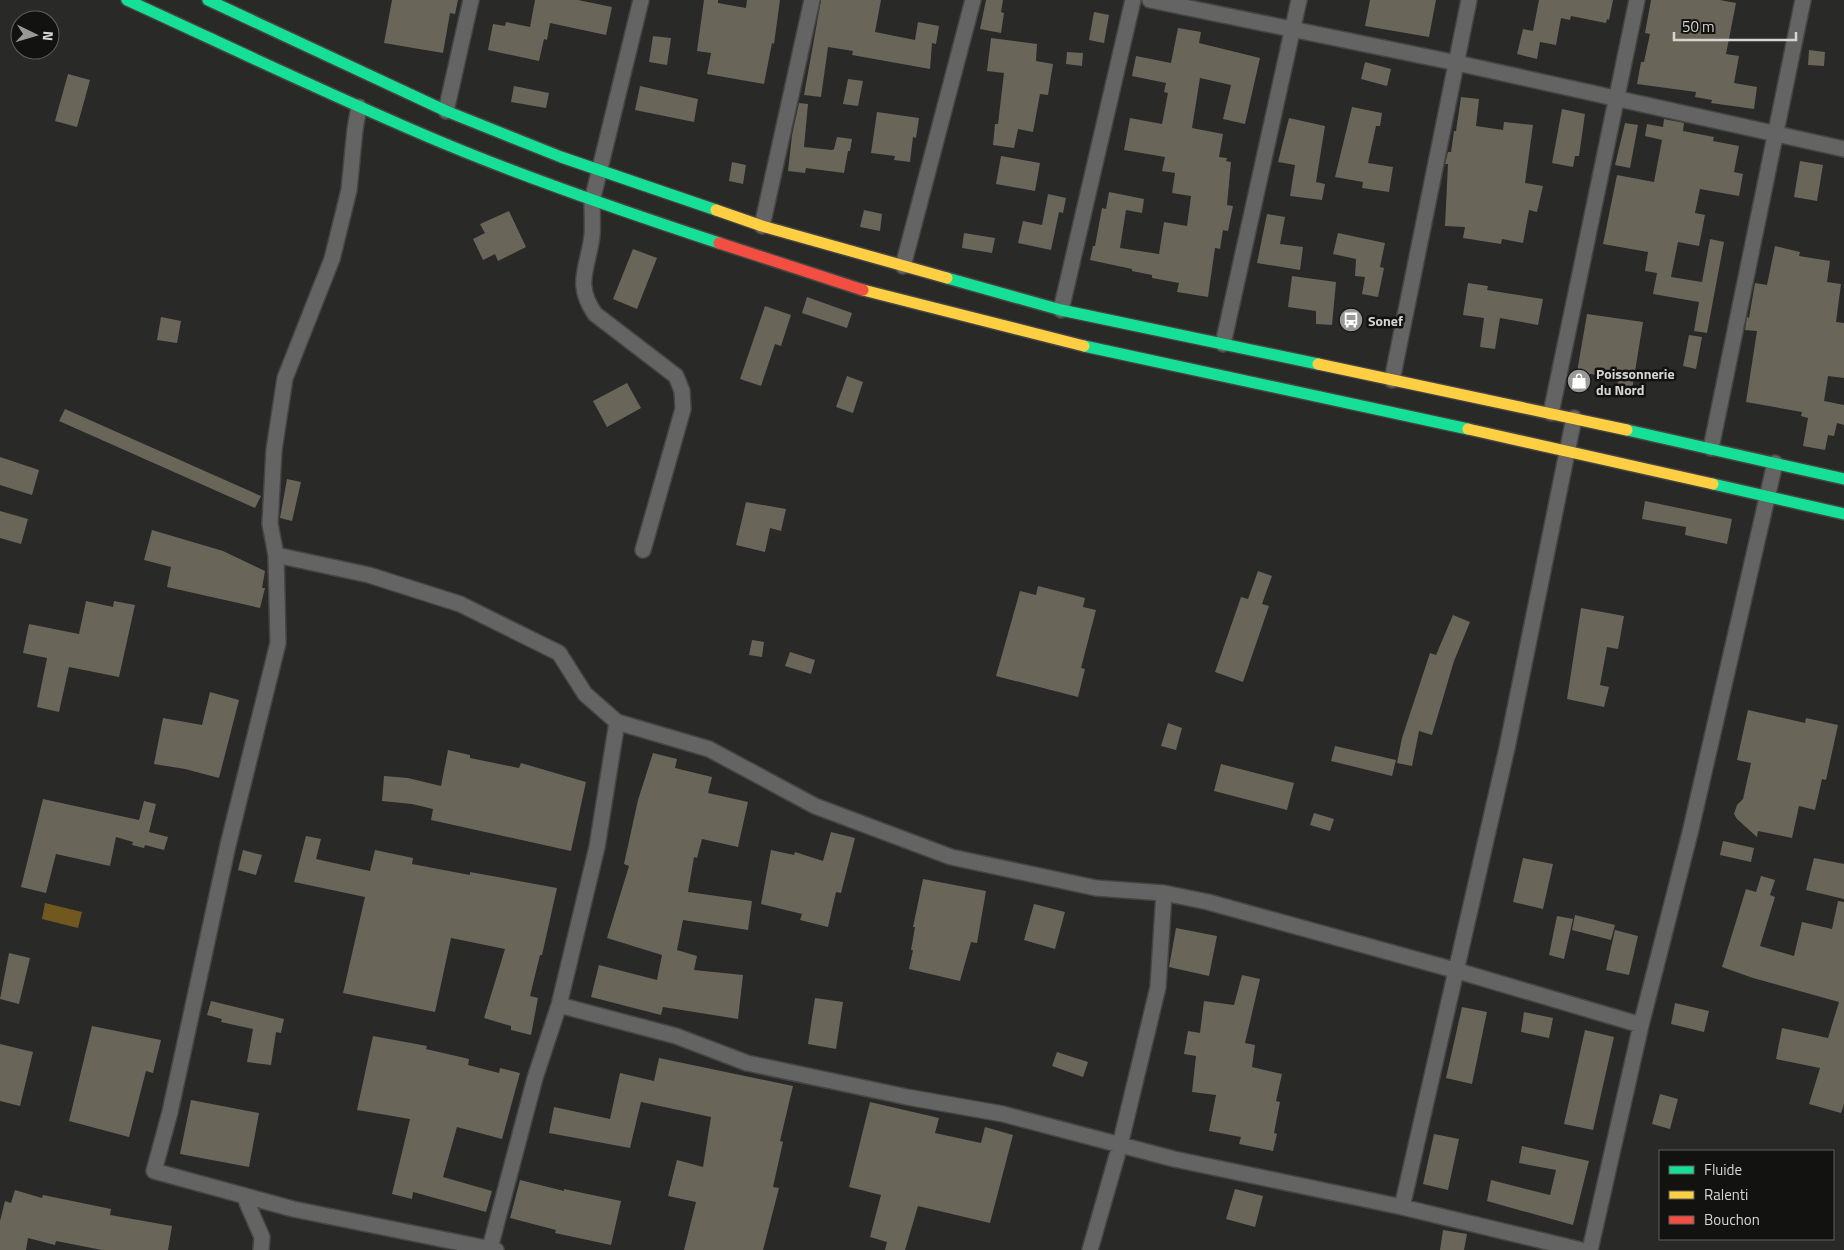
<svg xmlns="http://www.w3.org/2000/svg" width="1844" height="1250" viewBox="0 0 1844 1250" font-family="'Titillium Web',sans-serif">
  <rect width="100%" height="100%" fill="#292928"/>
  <path fill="#70581f" d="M45 903 82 912 78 928 42 919Z"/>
  <path fill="#6a6559" d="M392 0H458L455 14 450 13 443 53 384 43Z
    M535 0H578L612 7 606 35 550 23 547 40 544 39 539 61 488 50 493 24 505 26 506 22 530 27Z
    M704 0H718V3L746 8 747 0H780L774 44 772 43 764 84 707 74 711 53 697 51Z
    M821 0H881L875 32 915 40 918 22 939 26 936 44 932 43 930 69 852 55 853 51 828 47 821 97 804 95Z
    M986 0H1003L1001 12 1004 13 1001 33 980 29Z
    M1370 0H1436L1429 37 1365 26Z
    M1539 0H1613L1609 20 1607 19 1606 23 1571 16 1570 20 1561 18 1556 45 1540 42 1537 59 1517 54 1523 29 1533 31Z
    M1651 0H1720L1736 3 1726 54 1739 56 1734 83 1757 87 1754 109 1711 103 1712 100 1695 97 1696 92 1637 84 1641 62H1644L1650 34 1645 33Z
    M1094 12 1109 15 1104 43 1089 40Z
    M1178 28 1201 32 1199 43 1260 58 1245 124 1223 119 1231 85 1200 78 1192 128 1223 134 1219 157 1227 158 1226 161 1231 162 1227 205 1233 206 1228 231 1223 230 1220 249 1215 248 1208 297 1177 292 1179 283 1152 278V275L1132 271V269L1090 260 1093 246H1095L1102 208 1106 209 1109 192 1144 199 1142 213 1126 210 1120 248 1159 254 1164 222 1187 226 1191 196 1172 193 1175 173 1162 171 1165 157 1124 150 1130 118 1162 124 1168 93 1164 92 1166 83 1132 76 1136 56 1171 63Z
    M653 36 671 38 667 65 649 62Z
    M991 38 1037 44 1036 61 1053 64 1048 95 1040 94 1033 132 1018 129 1014 148 993 145 995 124H998L1004 73 987 71Z
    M1809 50 1825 52 1824 66 1808 65Z
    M1067 52 1083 53 1082 66 1066 64Z
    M1365 62 1391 69 1387 86 1361 79Z
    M68 74 90 80 77 127 55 121Z
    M848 79 863 81 858 106 843 104Z
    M514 86 549 93 546 108 511 102Z
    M640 86 698 99 694 122 635 110Z
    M1461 97 1479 99 1476 126 1503 130 1504 122 1533 125 1525 183 1543 186 1537 212 1529 210 1523 243 1502 239 1501 244 1463 238 1465 227 1445 226 1448 164H1445L1448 152H1451L1454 131H1456Z
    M799 103 808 104 804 147 832 150 834 149 837 137 852 139 850 151H848L844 173 806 168 805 173 788 171 792 135Z
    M1352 107 1382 113 1380 126H1376L1368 163 1393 167 1389 192 1362 188 1363 182 1335 177Z
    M1562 109 1585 114 1579 156H1575L1573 167 1552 163Z
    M877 112 919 118 916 138 913 137 910 162 894 160 895 156 871 153Z
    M1289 118 1325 126 1316 182 1325 184 1322 200 1290 196 1295 165 1278 162Z
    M1664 119 1684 123 1683 131 1714 137 1713 141 1739 146 1734 172 1743 174 1739 196 1700 189 1695 213 1705 215 1699 246 1678 242 1671 277 1702 282 1710 239 1724 242 1707 333 1694 331 1699 302 1653 294 1657 273 1645 271 1648 252 1603 244 1617 175 1654 182 1662 140 1645 136 1647 124 1663 127Z
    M1625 123 1638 125 1630 168 1615 165Z
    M1001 156 1040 163 1035 191 996 184Z
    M1800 161 1823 165 1817 201 1794 197Z
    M732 162 746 165 743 184 729 181Z
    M1048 194 1066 198 1063 213 1059 212 1051 250 1018 243 1023 221 1042 225Z
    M864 210 882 214 880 231 860 227Z
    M509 211 526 247 498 261 495 254 483 260 473 239 485 233 480 224Z
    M1267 214 1285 217 1280 244 1303 247 1300 270 1257 263Z
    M964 233 995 238 992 253 962 248Z
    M1338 233 1385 243 1380 267 1384 268 1378 297 1362 294 1365 277 1355 276 1356 259 1333 254Z
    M1775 246 1800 252 1799 256 1830 261 1827 282 1841 284 1836 322 1844 323V378L1828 376 1824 401 1844 405V425L1837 423 1834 436 1828 435 1825 450 1803 446 1808 418 1801 416 1802 412 1746 402 1757 331 1745 330 1747 317 1749 318 1755 283 1767 285Z
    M633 249 657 258 637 309 613 299Z
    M1292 276 1336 282 1332 325 1316 324V311L1288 307Z
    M1468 283 1488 286 1487 290 1543 299 1538 325 1500 318 1495 349 1480 347 1484 318 1463 315Z
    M807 297 852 313 847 328 802 313Z
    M765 306 791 315 781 346 775 344 761 386 740 379Z
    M1587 314 1643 322 1632 390 1617 387 1618 378 1577 372Z
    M161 317 181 321 177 343 157 340Z
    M1689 335 1702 337 1696 369 1683 366Z
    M847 376 863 382 853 413 836 407Z
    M627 383 641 408 607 427 593 401Z
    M65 409 261 496 255 508 59 421Z
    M0 457 39 470 32 495 0 485Z
    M287 479 301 482 292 521 280 518Z
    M1645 501 1732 519 1727 544 1685 535 1686 527 1642 519Z
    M746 502 786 509 781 531 770 528 765 552 736 545Z
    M0 511 28 519 21 544 0 538Z
    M152 530 223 551 265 571 262 588H265L260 608 167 587 171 567 144 560Z
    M1258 571 1272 576 1262 604 1269 606 1243 682 1215 672 1241 597 1248 599Z
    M1038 586 1085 598 1083 607 1096 610 1081 668 1085 669 1078 697 996 676 1020 591 1036 595Z
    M86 601 113 607 114 601 135 605 119 677 69 667 59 712 37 707 47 658 23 653 29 624 79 634Z
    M1581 608 1624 616 1618 649 1607 647 1600 685 1609 687 1604 707 1567 699Z
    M1453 615 1470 622 1454 661 1432 735 1419 731 1412 766 1397 763 1402 738 1430 653 1436 655Z
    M752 640 764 642 762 657 749 655Z
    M790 652 815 660 811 674 785 666Z
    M210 692 239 700 219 778 185 769 154 764 163 718 202 725Z
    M1748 710 1805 723 1806 718 1838 725 1826 780 1822 779 1815 810 1799 806 1792 838 1758 831 1757 837 1737 819 1734 814 1737 805 1743 799 1751 763 1737 760Z
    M1168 723 1182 728 1176 750 1161 746Z
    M1335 746 1396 760 1392 776 1331 761Z
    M448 750 470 755V758L519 768 521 763 586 782 571 851 431 820 433 809 412 804 382 801 384 776 408 778 441 786Z
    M653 753 677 759 675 768 712 777 708 793 748 802 738 847 702 839 697 858 694 857 688 892 752 901 748 930 683 920 677 950 697 956 694 970 743 975 738 1019 663 1007 661 1015 591 997 599 965 657 980 662 955 607 938 629 866 624 864 638 800Z
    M1221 764 1294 783 1287 810 1214 791Z
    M43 799 139 820 144 801 156 804 149 832 168 837 164 850 145 845 144 848 132 845 133 842 116 837 110 866 56 854 46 893 21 887Z
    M1314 813 1334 819 1330 831 1310 825Z
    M831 832 855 838 841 893 836 892 828 927 800 920 802 914 761 904 771 850 794 855 795 852 823 861Z
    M306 836 321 839 316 859 370 871 375 850 413 858 412 864 470 875V872L557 888 542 955H540L530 996 538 998 531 1035 511 1030V1026L484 1018 505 949 451 938 435 1012 343 993 365 897 294 882Z
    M1723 841 1754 848 1751 862 1720 855Z
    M243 850 262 855 256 875 238 870Z
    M1523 858 1553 864 1543 909 1513 902Z
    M1814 858 1844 864V899L1806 890Z
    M1761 876 1775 880 1770 895 1775 897 1760 946 1794 956 1802 922 1832 929 1838 901 1844 902V1104L1841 1113 1809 1104 1820 1068 1776 1059 1782 1028 1828 1038 1839 1002 1753 978 1722 967 1746 889 1756 892Z
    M923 879 986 891 977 943 971 942 960 981 909 969 913 950H911L915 927H913Z
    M1034 904 1065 912 1055 949 1024 940Z
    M1575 915 1615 925 1611 940 1572 930Z
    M1557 916 1573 919 1564 959 1549 955Z
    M1176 928 1217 936 1209 976 1169 967Z
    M1615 930 1638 936 1629 975 1606 970Z
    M9 953 30 958 19 1004 0 999Z
    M1242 975 1260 979 1245 1043 1255 1045 1252 1067 1282 1074 1276 1101 1280 1102 1274 1133 1277 1134 1273 1151 1239 1144 1241 1137 1209 1131 1216 1095 1192 1092 1196 1056 1184 1054 1188 1031 1200 1033 1204 1001 1234 1005Z
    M815 998 843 1002 836 1049 808 1044Z
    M211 1001 284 1019 281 1033 276 1032 271 1065 247 1062 253 1029 221 1022 222 1019 207 1015Z
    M1675 1003 1709 1011 1704 1032 1671 1024Z
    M1462 1007 1487 1012 1472 1084 1446 1078Z
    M1524 1012 1553 1018 1549 1038 1521 1032Z
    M92 1026 161 1040 153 1073 146 1071 129 1137 69 1121Z
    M1585 1030 1614 1037 1593 1130 1564 1124Z
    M373 1036 427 1046 426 1049 469 1059 468 1065 499 1073 500 1068 520 1073 502 1139 457 1127 443 1177 492 1191 486 1212 413 1192 412 1199 392 1194 410 1119 357 1110Z
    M0 1044 33 1052 20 1106 0 1101Z
    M1057 1052 1088 1062 1083 1077 1052 1066Z
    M659 1058 793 1086 780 1141 783 1142 773 1187 779 1188 763 1250H684L696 1202 668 1196 677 1160 703 1167 711 1117 641 1102 630 1148 549 1133 554 1107 610 1119 620 1073 654 1081Z
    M1660 1094 1678 1099 1670 1129 1652 1124Z
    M191 1100 259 1113 249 1167 180 1154Z
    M870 1102 939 1118 935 1133 981 1143 985 1127 1013 1135 990 1223 918 1206 905 1250H885L887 1242 870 1237 881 1195 849 1187Z
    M1434 1134 1459 1139 1448 1190 1423 1184Z
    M1522 1146 1589 1161 1573 1225 1487 1201 1491 1180 1550 1195 1556 1170 1519 1163Z
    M520 1180 564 1191V1189L621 1201 611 1245 555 1233 556 1230 510 1218Z
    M1235 1189 1263 1196 1255 1227 1226 1219Z
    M15 1190 42 1198 43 1195 111 1209 110 1215 172 1226 168 1250H102L56 1241 55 1245 28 1238 26 1250H0V1221L5 1201 11 1203Z
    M1443 1230 1467 1234 1464 1250H1440Z"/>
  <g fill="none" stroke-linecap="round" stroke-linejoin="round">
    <g stroke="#454544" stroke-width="18">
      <path id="street" d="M641 0 592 201C592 213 593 225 592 236 588 268 574 284 595 314L676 376 682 391 683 409 643 550
        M1150 0 1457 63 1844 149
        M359 107 355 129 349 190 332 259 285 378 274 450 270 524 276 555 278 643 228 845 170 1112 154 1171 293 1209 496 1250
        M446 111 471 0
        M762 226 812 0
        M903 266 973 0
        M1061 310 1133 0
        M1223 344 1299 0
        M1392 380 1469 0
        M1551 413 1637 0
        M1711 448 1803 0
        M276 555 369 575 460 604 559 653 585 694 617 722 709 749 815 806 951 857 1096 888 1164 893 1208 902 1458 971 1641 1025
        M559 1005 676 1036 747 1063 907 1097 1003 1114 1174 1159 1402 1207 1581 1250
        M244 1196 262 1237 261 1250
        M1402 1207 1507 748 1574 418
        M490 1248 535 1078 559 1005 597 847 617 722
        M1090 1250 1120 1145 1158 987 1164 893
        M1590 1250 1641 1025 1690 833 1775 463"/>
    </g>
    <g stroke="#454544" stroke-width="14">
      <path id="fast" d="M127 0C234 49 340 100 448 145 537 182 628 213 719 243
        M208 0 446 111 561 157 716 210
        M947 278 1061 310 1318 364
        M1084 346 1468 429
        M1627 430 1844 479
        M1713 484 1844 514"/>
    </g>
    <g stroke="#454544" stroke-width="14">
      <path id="slow" d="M716 210 762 226 947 278
        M863 290 1084 346
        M1318 364 1627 430
        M1468 429 1713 484"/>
    </g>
    <g stroke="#454544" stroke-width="14">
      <path id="jam" d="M719 243 863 290"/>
    </g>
    <use href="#street" stroke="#646464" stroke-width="15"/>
    <use href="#fast" stroke="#16e098" stroke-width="11"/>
    <use href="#slow" stroke="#ffcf43" stroke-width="11"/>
    <use href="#jam" stroke="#f24e42" stroke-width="11"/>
  </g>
  <defs>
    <g id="bus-disc" transform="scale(1.25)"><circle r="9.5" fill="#999998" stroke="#121211"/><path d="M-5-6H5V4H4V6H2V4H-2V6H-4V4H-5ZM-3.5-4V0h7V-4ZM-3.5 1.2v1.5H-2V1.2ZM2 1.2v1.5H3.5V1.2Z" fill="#fff"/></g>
    <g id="shop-disc" transform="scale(1.25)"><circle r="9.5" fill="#999998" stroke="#121211"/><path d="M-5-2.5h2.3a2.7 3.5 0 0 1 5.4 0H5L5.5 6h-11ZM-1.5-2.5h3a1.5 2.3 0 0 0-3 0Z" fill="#fff"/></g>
  </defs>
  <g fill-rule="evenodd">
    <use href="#bus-disc" x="1351" y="320"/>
    <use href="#shop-disc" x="1579" y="381"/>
  </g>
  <g text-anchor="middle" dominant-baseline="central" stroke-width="5" stroke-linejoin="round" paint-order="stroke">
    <g font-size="14" font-weight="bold" fill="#d6d5d4" stroke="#121211" text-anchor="start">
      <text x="1368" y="320">Sonef</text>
      <text x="1596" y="373">Poissonnerie<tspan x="1596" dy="16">du Nord</tspan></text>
    </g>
  </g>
  <rect x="1659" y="1150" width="175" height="90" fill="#121211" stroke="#60605f"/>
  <rect x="1669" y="1166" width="25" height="8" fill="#16e098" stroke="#60605f"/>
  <text x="1704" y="1175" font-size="15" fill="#d6d5d4">Fluide</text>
  <rect x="1669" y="1191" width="25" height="8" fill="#ffcf43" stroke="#60605f"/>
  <text x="1704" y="1200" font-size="15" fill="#d6d5d4">Ralenti</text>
  <rect x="1669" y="1216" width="25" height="8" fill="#f24e42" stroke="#60605f"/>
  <text x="1704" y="1225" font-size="15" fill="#d6d5d4">Bouchon</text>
  <g transform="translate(35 35) rotate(95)"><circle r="24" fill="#121211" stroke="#60605f"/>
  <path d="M0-4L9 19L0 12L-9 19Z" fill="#999998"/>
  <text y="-8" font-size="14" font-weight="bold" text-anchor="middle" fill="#d6d5d4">N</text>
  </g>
  <path d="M1674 32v8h122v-8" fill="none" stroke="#d6d5d4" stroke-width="2.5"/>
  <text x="1682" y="32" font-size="15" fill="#d6d5d4" stroke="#121211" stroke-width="4" paint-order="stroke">50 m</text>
</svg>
